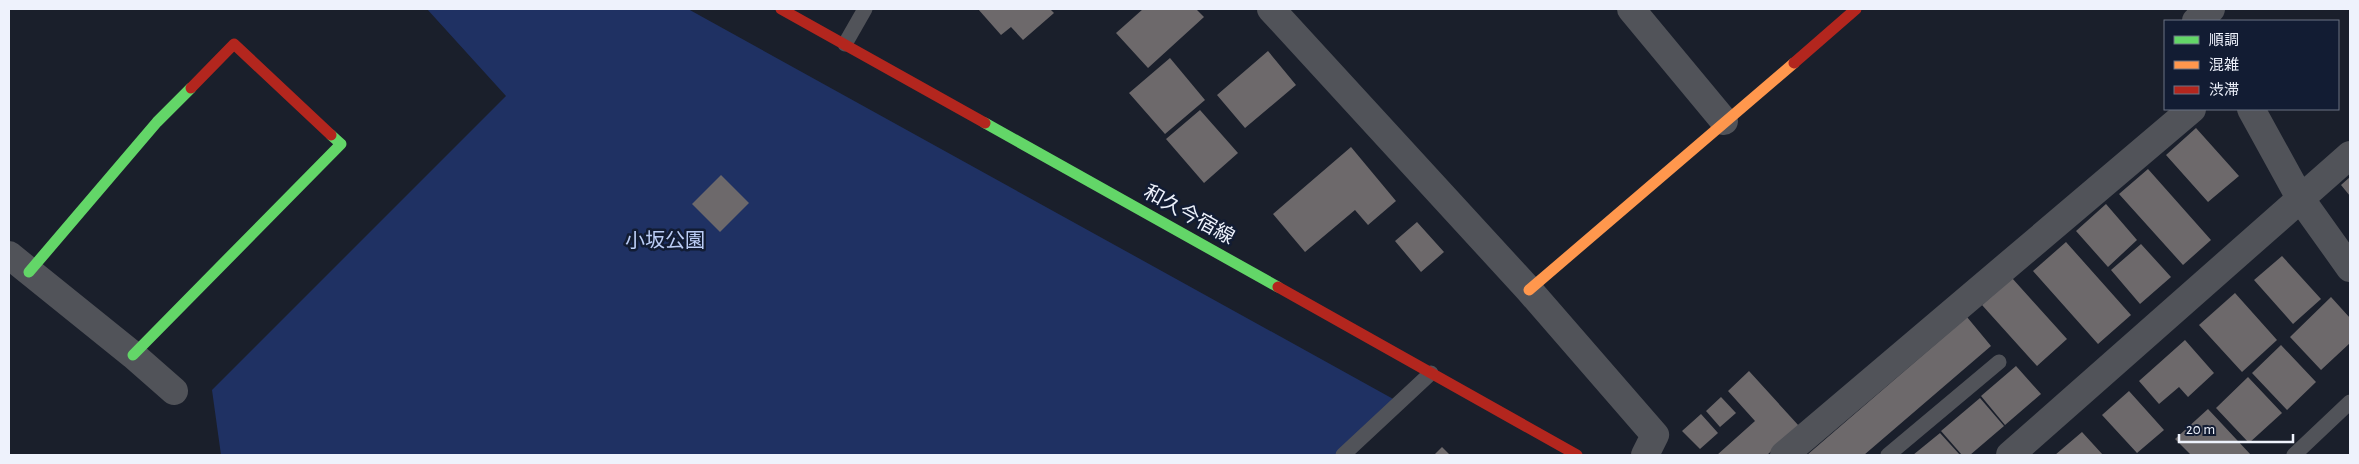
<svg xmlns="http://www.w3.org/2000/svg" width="2359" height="464" viewBox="0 0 2359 464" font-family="'Alegreya Sans','Noto Sans JP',sans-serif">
  <rect width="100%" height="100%" fill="#1a1f2b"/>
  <path fill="#1f3163" d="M427 9H688L1395 400 1336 455H221L212 390 506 96Z"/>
  <path fill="#6d696b" d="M978 9H1050L1054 13 1023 40 1011 27 1001 35Z
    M1143 9H1196L1204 17 1148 68 1116 33Z
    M1268 51 1296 85 1245 128 1217 95Z
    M1170 58 1205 100 1165 134 1129 93Z
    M1200 110 1238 153 1204 183 1166 139Z
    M2196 128 2239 176 2208 202 2166 155Z
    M1351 147 1396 201 1368 225 1355 210 1305 252 1273 214Z
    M2148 169 2211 240 2183 265 2119 194Z
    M721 175 749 203 720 232 692 204Z
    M2350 177V196L2341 185Z
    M2106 204 2137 240 2108 267 2076 231Z
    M1417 222 1444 252 1421 272 1395 241Z
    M2066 242 2131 315 2098 344 2033 271Z
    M2141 244 2171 277 2140 304 2111 270Z
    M2282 256 2321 299 2293 324 2254 280Z
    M2012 278 2067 339 2037 366 1982 305Z
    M2235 293 2277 340 2242 372 2199 325Z
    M2331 297 2350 318V343L2321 370 2290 337Z
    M1967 317 1991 346 1864 455H1807Z
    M2185 340 2214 373 2188 397 2179 387 2159 404 2139 381Z
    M2281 345 2316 382 2287 410 2252 373Z
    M2016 366 2041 394 2005 425 1981 396Z
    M1749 371 1799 426 1767 455H1717L1755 421 1728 391Z
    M2248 377 2282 413 2249 443 2216 408Z
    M2129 391 2164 430 2137 453 2102 415Z
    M1721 397 1736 413 1720 427 1706 411Z
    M1980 398 2004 426 1970 455H1962L1941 431Z
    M2208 409 2251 455H2191L2175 439Z
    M1701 414 1718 433 1700 449 1682 431Z
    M2082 432 2103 455H2055Z
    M1940 433 1960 455H1913Z
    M1442 447 1450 455H1434Z"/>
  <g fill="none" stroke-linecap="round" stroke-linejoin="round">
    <path stroke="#515359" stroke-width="15" d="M845 44 865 9
      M1343 455 1431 373
      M1888 455 1999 362
      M2294 455 2350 402"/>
    <path stroke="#515359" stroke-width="28" d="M1271 9 1529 290 1655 435 1645 455
      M1631 9 1724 121
      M2196 21 2211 9
      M2251 109 2300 198 2350 268
      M9 255 133 355 174 391
      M1784 455 2192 109
      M2010 455 2350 155"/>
    <path stroke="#63d668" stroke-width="11" d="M985 123 1278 287
      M29 272 157 122 191 88
      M133 355 341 144 331 135"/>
    <path stroke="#ff974d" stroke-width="11" d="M1529 290 1794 63"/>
    <path stroke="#b3261e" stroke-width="11" d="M781 9 985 123
      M1794 63 1856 9
      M191 88 234 44 331 135
      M1278 287 1577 455"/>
  </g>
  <g text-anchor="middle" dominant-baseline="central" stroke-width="5" stroke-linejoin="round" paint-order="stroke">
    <g font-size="20" fill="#eef2fc" stroke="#121c33">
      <text transform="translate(1189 215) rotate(29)">和久今宿線</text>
    </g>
    <g font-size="20" fill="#bbcdf5" stroke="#121c33">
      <text x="665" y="241">小坂公園</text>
    </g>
  </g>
  <rect width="2359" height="464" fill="none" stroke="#eef2fc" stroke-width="20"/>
  <rect x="2164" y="20" width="175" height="90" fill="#121c33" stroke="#6a7283"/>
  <rect x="2174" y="36" width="25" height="8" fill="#63d668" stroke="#6a7283"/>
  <text x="2209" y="45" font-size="15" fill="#eef2fc">順調</text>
  <rect x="2174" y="61" width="25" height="8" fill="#ff974d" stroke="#6a7283"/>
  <text x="2209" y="70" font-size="15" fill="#eef2fc">混雑</text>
  <rect x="2174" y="86" width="25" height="8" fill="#b3261e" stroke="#6a7283"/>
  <text x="2209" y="95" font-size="15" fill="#eef2fc">渋滞</text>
  <path d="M2179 434v8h114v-8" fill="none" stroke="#eef2fc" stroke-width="2.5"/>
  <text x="2186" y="434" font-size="15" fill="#eef2fc" stroke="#121c33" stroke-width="4" paint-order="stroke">20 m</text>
</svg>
